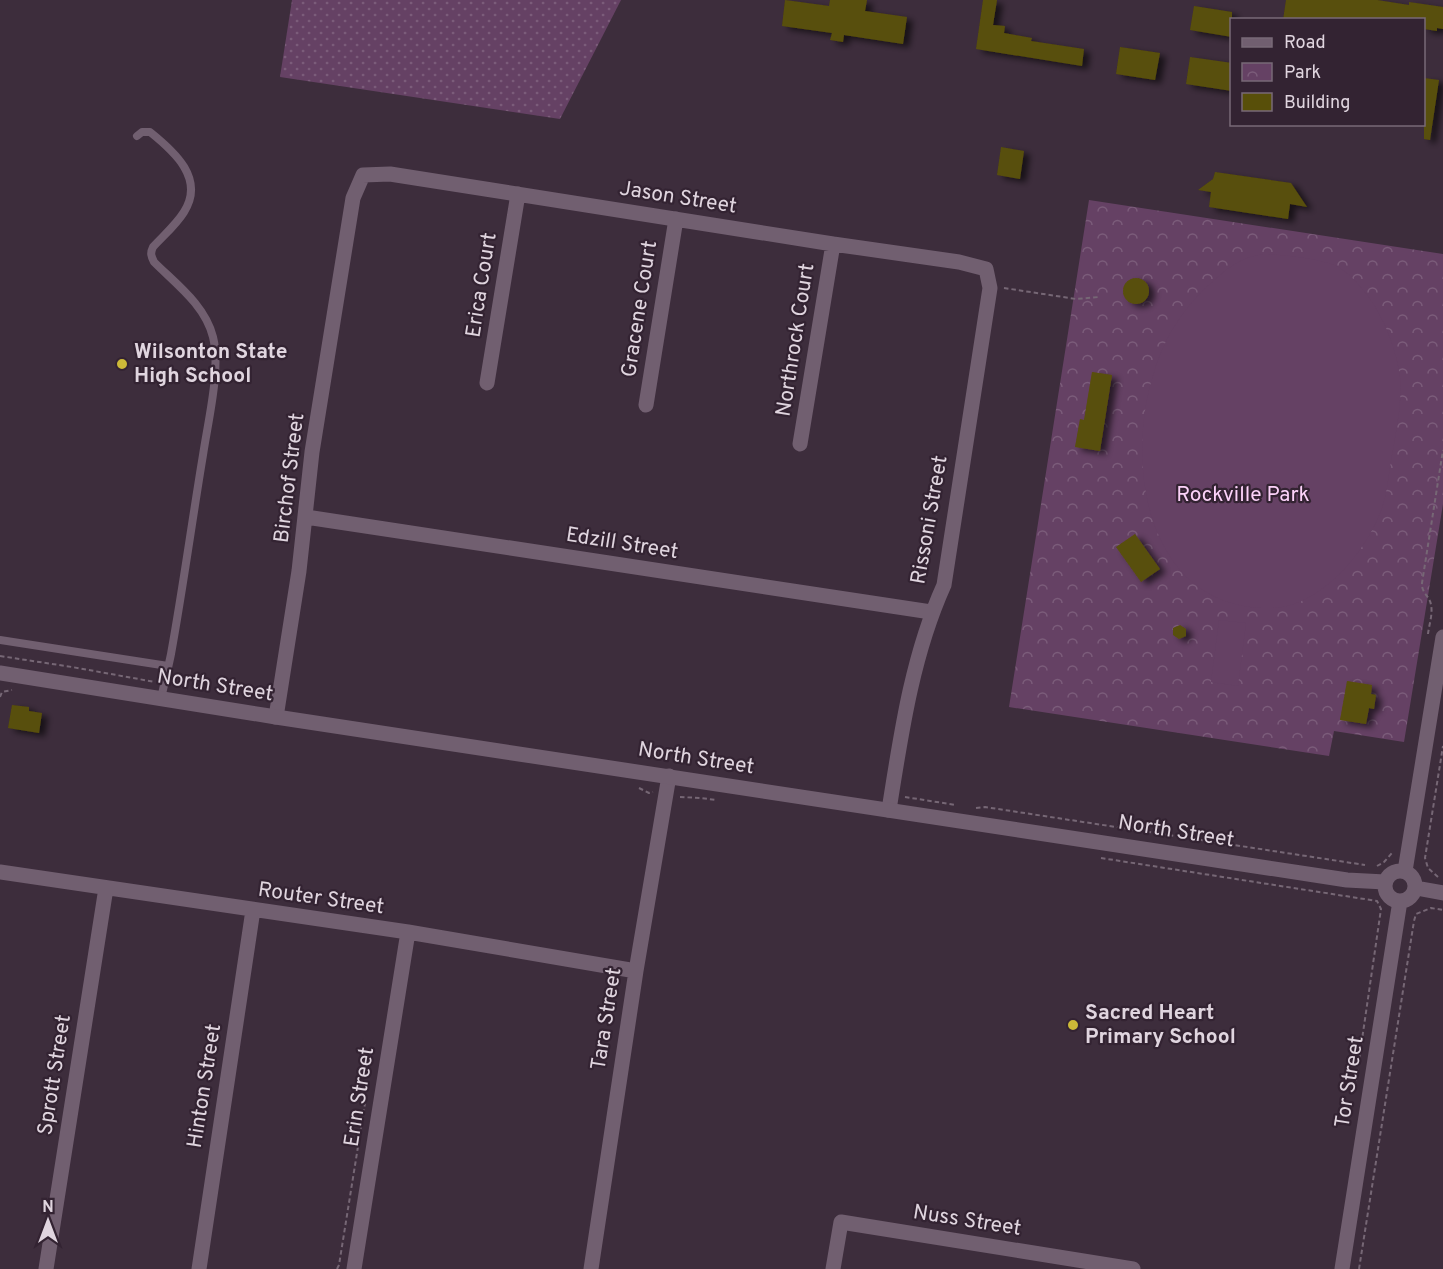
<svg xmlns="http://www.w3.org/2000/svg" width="1443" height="1269" viewBox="0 0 1443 1269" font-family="Overpass,sans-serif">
  <defs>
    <pattern id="grass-dots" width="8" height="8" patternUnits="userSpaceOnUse" patternTransform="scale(1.5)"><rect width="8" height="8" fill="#654164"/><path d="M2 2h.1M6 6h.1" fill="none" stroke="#7b5c7a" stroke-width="1.8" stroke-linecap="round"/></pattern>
    <pattern id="park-crowns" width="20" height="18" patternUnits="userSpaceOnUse" patternTransform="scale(1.5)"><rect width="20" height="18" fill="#654164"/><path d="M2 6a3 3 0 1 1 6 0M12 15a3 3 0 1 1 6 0" fill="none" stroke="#7b5c7a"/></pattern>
    <filter id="shadow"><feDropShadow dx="6" dy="3.5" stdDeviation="3" flood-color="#0009"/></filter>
  </defs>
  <rect width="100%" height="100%" fill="#3d2d3c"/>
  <path fill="url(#grass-dots)" d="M292 0H621L560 119 280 77Z"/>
  <path fill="url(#park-crowns)" d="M1089 200 1443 254V504L1404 742 1334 731 1329 756 1009 707Z"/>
  <path fill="#654164" d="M1264 254C1280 254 1323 259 1336 266 1349 272 1359 285 1368 296 1385 320 1396 348 1400 377 1402 402 1397 426 1393 450 1389 469 1388 490 1382 508 1367 551 1321 607 1272 608 1147 611 1123 464 1155 369 1165 337 1184 307 1210 284 1226 269 1241 257 1264 254Z
    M1219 620 1246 623 1238 686 1211 682Z"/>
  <path fill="#584f09" filter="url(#shadow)" d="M785 0 829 6 830 0H867L865 11 907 17 903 44 844 35 843 42 830 40 832 33 782 26Z
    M983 0H997L993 25 1005 26 1004 33 1032 38 1031 41 1084 49 1082 66 976 49Z
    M1286 0H1377L1409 5V2L1443 7V29L1437 28V31L1424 29V20H1283Z
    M1194 6 1232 12V37L1190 30Z
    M1120 47 1160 53 1155 80 1116 74Z
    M1190 57 1232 63V91L1186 84Z
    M1424 78 1439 80 1430 140 1424 139Z
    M1001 147 1024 151 1020 179 997 175Z
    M1215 172 1291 183 1307 207 1290 204 1288 219 1209 207 1211 192 1198 190 1213 179Z
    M1123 291a13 13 0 1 1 26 0a13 13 0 1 1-26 0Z
    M1092 372 1112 375 1100 451 1075 447 1080 419 1084 420Z
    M1135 534 1160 569 1141 582 1116 547Z
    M1180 625 1186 629V636L1179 639 1173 635V628Z
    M1347 681 1372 685 1371 694 1376 695 1374 709 1369 708 1366 724 1340 720Z
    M12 705 29 707V711L42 713 39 733 8 728Z"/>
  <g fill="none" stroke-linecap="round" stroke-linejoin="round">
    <path stroke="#766775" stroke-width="2" stroke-dasharray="4.5 3" stroke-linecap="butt" d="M1004 288 1076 299 1099 297
      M1428 634C1429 625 1433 614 1431 605 1430 596 1421 593 1422 583L1443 450
      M0 656 72 667 155 682
      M0 697 2 692 12 690
      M639 788 649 793 653 792
      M680 797 700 798 716 800
      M905 797 956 805
      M976 808 985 807 1365 865
      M1101 858 1377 901 1381 909 1356 1081
      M1377 866 1384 862 1392 853
      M1438 877 1428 868 1425 858 1443 746
      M337 1269 339 1265 365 1103
      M1359 1269 1414 921 1416 914 1431 908 1443 910"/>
    <path stroke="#715f70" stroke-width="8" d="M137 136 142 132H150C175 152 205 179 184 212 176 225 163 236 153 247 150 253 151 256 154 262 176 284 205 305 213 337 221 369 208 421 203 455 192 521 183 588 171 654 168 669 164 684 161 699
      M0 640 168 666"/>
    <path stroke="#715f70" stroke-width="15" d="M487 383 518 194
      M646 405 676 219
      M800 444 833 244
      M306 517 931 612
      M276 717 299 571 312 452 353 198 363 175 390 174 833 244 959 262 986 269 990 288 944 585C912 656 901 734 889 810
      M0 872 408 932 636 971
      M46 1269 106 888
      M199 1269 253 910
      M354 1269 408 932
      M591 1269 636 971 669 776
      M833 1269 841 1222 1133 1269"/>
    <path stroke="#715f70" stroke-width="15" d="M0 673 276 717 1347 880 1385 882
      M1385 886a15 15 0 1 1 30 0a15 15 0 1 1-30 0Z
      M1405 871 1443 637
      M1416 888 1443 893
      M1342 1269 1400 901"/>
  </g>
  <g fill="#ccb938" stroke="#332332" stroke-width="2">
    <circle cx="122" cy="364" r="6"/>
    <circle cx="1073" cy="1025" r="6"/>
  </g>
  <g text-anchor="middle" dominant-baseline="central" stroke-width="4.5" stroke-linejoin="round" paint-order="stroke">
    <g font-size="21" fill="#e0d5df" stroke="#332332">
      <text transform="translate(678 198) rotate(9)">Jason Street</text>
      <text transform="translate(482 285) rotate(-81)">Erica Court</text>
      <text transform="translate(640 309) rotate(-81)">Gracene Court</text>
      <text transform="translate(796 340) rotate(-81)">Northrock Court</text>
      <text transform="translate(290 478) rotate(-83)">Birchof Street</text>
      <text transform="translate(930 520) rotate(-80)">Rissoni Street</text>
      <text transform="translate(622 544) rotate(9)">Edzill Street</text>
      <text transform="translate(215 686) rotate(9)">North Street</text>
      <text transform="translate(696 759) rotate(9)">North Street</text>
      <text transform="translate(1176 832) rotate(9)">North Street</text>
      <text transform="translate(321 899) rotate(8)">Router Street</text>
      <text transform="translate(607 1019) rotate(-81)">Tara Street</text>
      <text transform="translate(55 1075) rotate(-81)">Sprott Street</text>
      <text transform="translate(1350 1082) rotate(-81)">Tor Street</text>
      <text transform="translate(205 1086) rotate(-81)">Hinton Street</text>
      <text transform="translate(360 1097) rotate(-81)">Erin Street</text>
      <text transform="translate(967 1221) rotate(9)">Nuss Street</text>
    </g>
    <g font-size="21" font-weight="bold" fill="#e0d5df" stroke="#332332" text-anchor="start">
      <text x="134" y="352">Wilsonton State<tspan x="134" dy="24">High School</tspan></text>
      <text x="1085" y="1013">Sacred Heart<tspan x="1085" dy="24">Primary School</tspan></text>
    </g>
    <g font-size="21" fill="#fcd2f9" stroke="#332332">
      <text x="1243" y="495">Rockville Park</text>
    </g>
  </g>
  <rect x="1230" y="18" width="195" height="108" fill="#332332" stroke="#786a77" stroke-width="1.5"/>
  <rect x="1242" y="38" width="30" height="9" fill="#715f70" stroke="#786a77" stroke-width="1.5"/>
  <text x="1284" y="48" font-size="18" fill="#e0d5df">Road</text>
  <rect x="1242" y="63" width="30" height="18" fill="url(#park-crowns)" stroke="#786a77" stroke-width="1.5"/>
  <text x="1284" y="78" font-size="18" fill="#e0d5df">Park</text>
  <rect x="1242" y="93" width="30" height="18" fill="#584f09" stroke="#786a77" stroke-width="1.5"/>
  <text x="1284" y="108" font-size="18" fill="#e0d5df">Building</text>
  <g transform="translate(48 1221)" stroke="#332332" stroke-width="4.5" paint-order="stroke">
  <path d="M0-4.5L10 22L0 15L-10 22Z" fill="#e0d5df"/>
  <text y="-9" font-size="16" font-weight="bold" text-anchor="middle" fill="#e0d5df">N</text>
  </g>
</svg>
